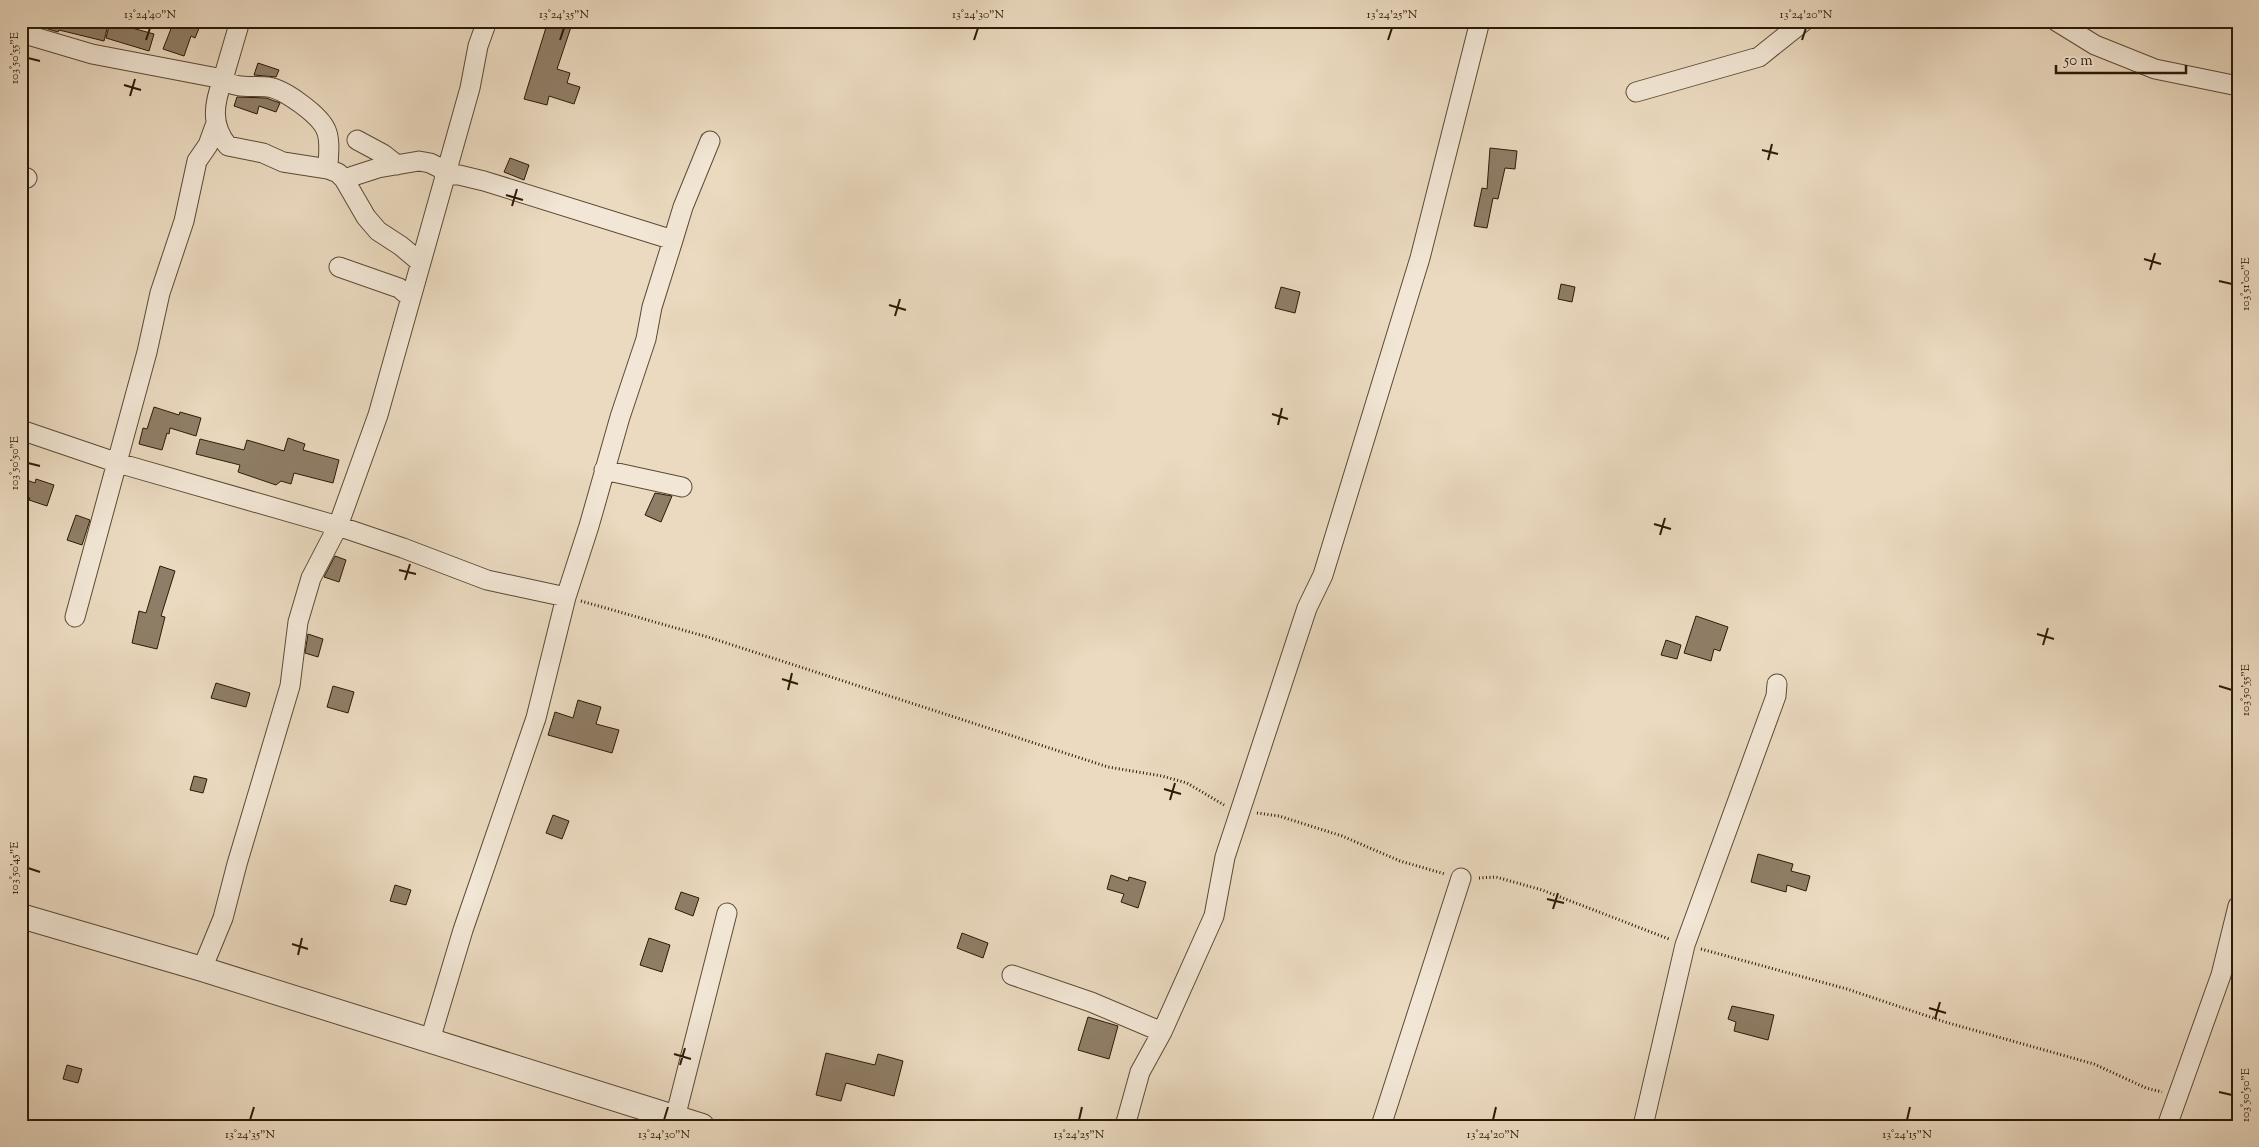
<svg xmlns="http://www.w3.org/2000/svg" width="2259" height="1147" viewBox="0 0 2259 1147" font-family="'Sorts Mill Goudy',serif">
  <rect width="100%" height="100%" fill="#ebdac0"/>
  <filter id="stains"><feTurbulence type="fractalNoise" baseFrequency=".004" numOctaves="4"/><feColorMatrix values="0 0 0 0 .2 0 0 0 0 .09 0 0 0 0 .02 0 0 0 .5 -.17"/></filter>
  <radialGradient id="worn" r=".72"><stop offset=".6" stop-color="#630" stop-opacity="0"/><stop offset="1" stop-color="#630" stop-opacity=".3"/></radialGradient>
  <path fill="#8f7e67" stroke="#2b1a06" d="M21 21H92L108 25 104 41 59 30 58 32Z
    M174 21H202L195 38 191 36 184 56 163 49Z
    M548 21H573L557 69 570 73 567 83 580 87 574 104 549 96 547 105 524 99Z
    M110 22 154 34 149 51 106 38Z
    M258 63 279 70 276 77 254 75Z
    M237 97 266 98 280 103 276 112 259 106 257 114 234 106Z
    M1490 148 1517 151 1515 169 1505 168 1498 199 1493 198 1487 228 1474 226 1482 188 1487 189Z
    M510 158 529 165 524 180 504 172Z
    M1561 284 1575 287 1572 302 1558 299Z
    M1281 287 1300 292 1295 313 1275 308Z
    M154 407 179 415 180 412 201 418 196 436 170 428 169 434 167 433 162 450 139 444 143 428 147 429Z
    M288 438 305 444 303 450 339 460 333 483 294 473 291 484 281 481 276 485 238 472 240 465 196 454 200 439 244 450 247 440 284 451Z
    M21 478 35 483 36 479 54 485 47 506 29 500 30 498 21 495Z
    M655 493 672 496 661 522 645 515Z
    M76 515 90 520 82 545 67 540Z
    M335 556 346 560 339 582 324 577Z
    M160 566 175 571 161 616 165 617 157 649 132 643 139 611 146 613Z
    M1696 616 1728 627 1720 651 1714 649 1711 661 1684 653Z
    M308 634 323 639 318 657 305 653Z
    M1666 640 1681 645 1677 659 1661 655Z
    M216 683 250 693 246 707 211 698Z
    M333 686 354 692 348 713 327 707Z
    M578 700 601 707 596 724 619 730 612 753 548 735 555 712 573 718Z
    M194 776 207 779 203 793 190 790Z
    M553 815 569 821 562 839 546 833Z
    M1758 854 1793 864 1791 871 1810 876 1806 891 1787 885 1786 892 1751 882Z
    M1111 875 1128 881 1129 877 1146 882 1138 908 1121 902 1124 894 1107 889Z
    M395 885 411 890 406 905 390 901Z
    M681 892 699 898 693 916 675 909Z
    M962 933 988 943 983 958 957 948Z
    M649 938 670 945 662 972 640 965Z
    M1732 1006 1774 1015 1768 1040 1734 1031 1736 1022 1728 1019Z
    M1088 1017 1118 1026 1109 1059 1078 1050Z
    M826 1053 875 1065 878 1054 903 1061 894 1096 846 1083 841 1101 816 1095Z
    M67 1065 82 1069 78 1083 63 1079Z"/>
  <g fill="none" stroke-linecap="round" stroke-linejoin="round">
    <g stroke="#5b4a34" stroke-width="21">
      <path id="minor" d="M2056 21 2095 45 2155 69 2238 86
        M21 33 92 54 223 79 240 21
        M1636 92 1759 57 1804 21
        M357 140 383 154 397 165
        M328 169C328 157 331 141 326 130 320 115 284 89 268 87 252 85 237 90 223 79 214 103 210 125 228 146L263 153 283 162 328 169 338 173 344 179 366 217 378 231 401 246 420 262
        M444 175H459L484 181 673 240
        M21 176 27 178
        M344 179 378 168 419 161 430 163 446 171
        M339 267 399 288 411 298
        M21 430 118 463 338 526 403 548 487 580 566 597
        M604 470 682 487
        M75 617 147 352 160 293 184 221 197 161 208 145 216 123
        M202 969 223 918 237 864 290 686 298 622 311 578 338 526 378 415 470 88 478 46 487 21
        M1012 975 1091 1002 1162 1032
        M430 1040 463 930 536 718 566 597 589 526 620 417 646 339 652 307 673 240 683 207 710 141
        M675 1118 727 913
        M1125 1126 1140 1072 1162 1032 1214 916 1225 857 1307 608 1323 575 1420 258 1480 21
        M1381 1126 1461 878
        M1643 1126 1685 945 1776 696 1777 684
        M2167 1126 2221 975 2238 906"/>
    </g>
    <g stroke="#5b4a34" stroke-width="26">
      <path id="tertiary" d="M21 916 202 969 702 1126"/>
    </g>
    <path stroke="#2b1a06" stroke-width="3" stroke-dasharray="1 2.5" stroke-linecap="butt" d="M581 601 711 638 1108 767 1162 776 1187 783 1224 805
      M1257 813 1279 816 1342 836 1400 861 1445 874
      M1479 878 1496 877 1542 890 1669 939
      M1701 949 1847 989 1945 1022 2094 1064 2146 1088 2162 1092"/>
    <use href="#minor" stroke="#f2e7d6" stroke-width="19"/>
    <use href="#tertiary" stroke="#f2e7d6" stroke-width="24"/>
  </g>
  <path fill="none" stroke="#2b1a06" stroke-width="2" d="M146 40 150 28M560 40 564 28M974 40 978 28M1388 40 1392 28M1802 40 1806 28M28 58 40 61M124 85 141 90M130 96 135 79M1762 150 1778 154M1768 160 1772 144M506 195 523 200M512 206 517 189M2144 259 2161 264M2150 270 2155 253M2219 281 2232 284M889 305 906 310M895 316 900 299M1272 414 1288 419M1278 425 1282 408M28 463 40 466M1654 524 1671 529M1660 535 1665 518M399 570 416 574M405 580 410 564M2037 634 2054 639M2043 645 2048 628M782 679 798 684M2219 686 2232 690M788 690 792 673M1164 789 1181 794M1170 800 1175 783M28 868 40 872M1547 899 1564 903M1553 909 1558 893M292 944 308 949M298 955 302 938M1929 1008 1946 1013M1935 1019 1940 1002M674 1054 691 1059M680 1065 685 1048M2219 1092 2232 1095M250 1120 254 1107M664 1120 668 1107M1079 1120 1082 1107M1493 1120 1496 1107M1907 1120 1910 1107"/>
  <rect width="2259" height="1147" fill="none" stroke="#ebdac0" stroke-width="55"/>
  <path d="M2056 65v8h130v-8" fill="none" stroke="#2b1a06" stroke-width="2.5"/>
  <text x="2064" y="65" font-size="15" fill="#2b1a06" stroke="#f2e7d6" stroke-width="4" paint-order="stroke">50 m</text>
  <rect x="28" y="28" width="2204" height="1092" fill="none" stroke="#2b1a06" stroke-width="2"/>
  <g font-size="12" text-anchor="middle" fill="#2b1a06">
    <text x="150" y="18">13°24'40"N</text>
    <text x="564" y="18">13°24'35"N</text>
    <text x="978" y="18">13°24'30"N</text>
    <text x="1392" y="18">13°24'25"N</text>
    <text x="1806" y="18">13°24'20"N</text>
    <text transform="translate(14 58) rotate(-90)" y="4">103°50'55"E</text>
    <text transform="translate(2245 284) rotate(-90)" y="4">103°51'00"E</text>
    <text transform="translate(14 463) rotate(-90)" y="4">103°50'50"E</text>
    <text transform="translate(2245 690) rotate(-90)" y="4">103°50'55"E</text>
    <text transform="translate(14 868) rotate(-90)" y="4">103°50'45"E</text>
    <text transform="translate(2245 1095) rotate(-90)" y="4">103°50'50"E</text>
    <text x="250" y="1138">13°24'35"N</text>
    <text x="664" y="1138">13°24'30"N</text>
    <text x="1079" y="1138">13°24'25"N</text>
    <text x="1493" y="1138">13°24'20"N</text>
    <text x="1907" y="1138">13°24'15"N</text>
  </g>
  <rect width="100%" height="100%" filter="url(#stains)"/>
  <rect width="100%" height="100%" fill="url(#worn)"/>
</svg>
